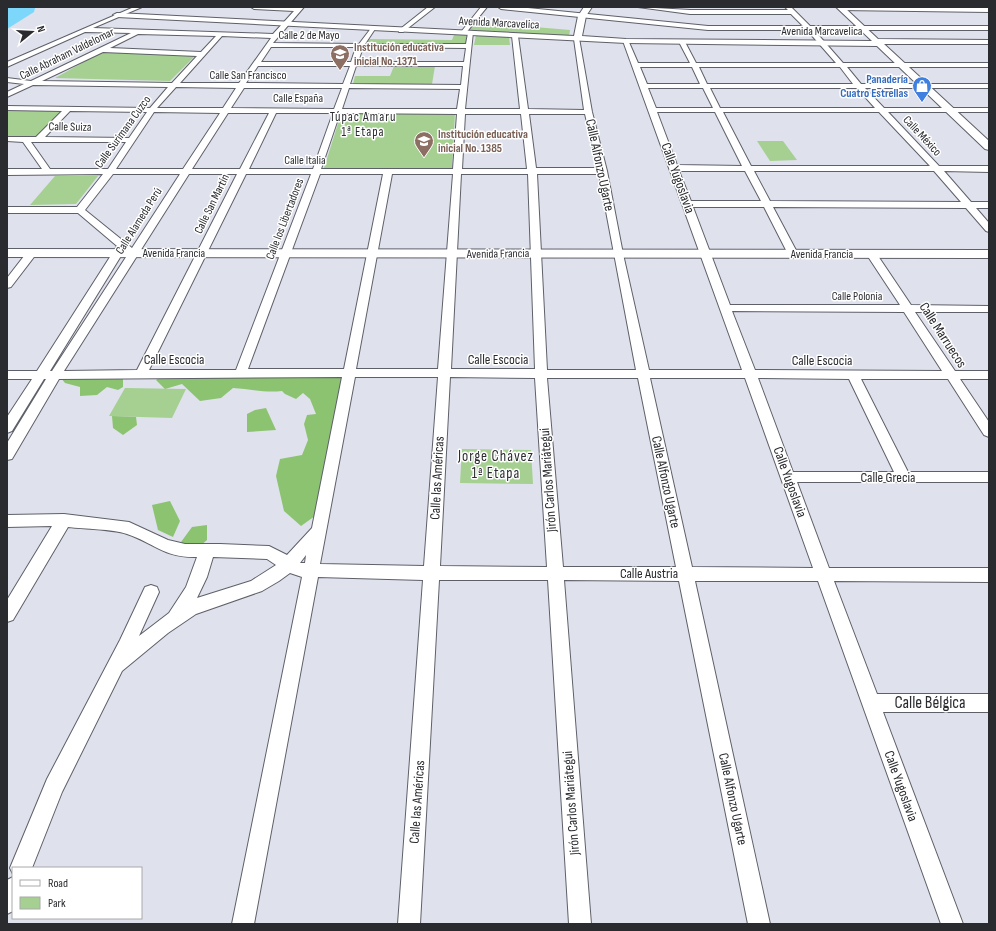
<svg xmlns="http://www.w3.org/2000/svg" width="996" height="931" viewBox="0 0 996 931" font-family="'Sofia Sans Condensed',sans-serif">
  <rect width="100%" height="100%" fill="#dfe1ec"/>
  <path fill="#a5d091" d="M477 22 570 30 569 37 468 31Z
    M454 35H467L466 44H366L369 39 452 40Z
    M476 35 509 37 510 45H474Z
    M102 52 196 55 170 81 55 78Z
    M394 66H435L432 84H353L355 76H390Z
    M7 109 64 110 37 138H7Z
    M455 113 452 168H324L341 114Z
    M757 141H783L797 160 770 161Z
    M55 176H98L76 204 30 205Z
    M125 388 186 389 172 418 109 416Z
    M462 449 531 450 533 484 460 483Z"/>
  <path fill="#8cc371" d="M348 373 315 516 301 526 284 511 276 476 280 459 302 455 308 440 304 424 307 415 316 414 310 399 303 393 296 399 285 394 282 391C265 393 250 389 233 388L221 398 200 401 182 384 165 389 156 380 161 376Z
    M123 376V387L118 390 107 387 97 395 80 396V387L65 383 61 378Z
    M266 408 276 430 247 432V414L255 410Z
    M112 416 136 417 137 425 123 435 113 428Z
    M170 501 180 521 173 537 158 530 152 505Z
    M207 525V540L200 546 188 548 181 542 192 527Z"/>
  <path fill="#7cd7fa" d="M7 7 35 8 34 12 7 29Z"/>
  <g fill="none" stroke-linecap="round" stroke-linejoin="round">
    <g stroke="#5e6069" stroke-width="2">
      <path id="minor" d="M134 7H142L93 28 273 34 294 11 254 9 251 7H304L273 43 359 44 372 27 375 29 365 44H466L468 33 473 32 465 109H520L512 36 515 34 518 36 528 109 584 110 574 39 579 38 592 112 607 171 623 254 649 370H742L623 41 628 40 638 63H690L679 42 682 40 685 42 696 63H836L807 30H708L501 9 498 7H518L708 26H803L791 14H690L638 7 690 10H788L785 7H791L810 26H989V30H814L843 63H989V67H847L861 84H989V88H865L884 108H989V112H888L939 166H989V172L944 171 971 202H989V208H976L989 223V232L986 231 966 208 773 207 798 254 793 257 788 254 764 207H693L730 305H900L867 255 872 252 876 253 911 305 989 306V312H915L955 371H989V379H960L989 422V437L984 435 948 379H861L908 472H989V482H797L829 568H989V582L834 581 877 694H989V712H883L963 924H941L818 581H695L770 924H748L679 581 564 580 591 924H569L548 580H439L420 924H398L423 580 318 577 254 924H232L302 577 290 573 279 581 262 591 196 614 168 633 122 671 62 792 32 868H13V874L10 868 47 779 120 640 145 587 151 585 157 587 159 592 139 636 169 613 186 587 197 557C164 558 154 543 127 534 112 529 85 529 68 527L13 620 7 622V600L52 526 7 527V515L64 514 129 522 168 540 185 544H220L269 546 287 555 312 528 342 377 59 379 12 459 7 460V443L46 379H44L12 431 7 433V417L32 379H7V371H37L117 246 78 213H7V207H77L103 174 7 175V169H42L23 142 7 141V137H36L62 111 7 110V106L150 108 168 87 33 85 7 97V92L24 84 7 82V78L31 81 131 33 85 32 9 66 7 67V62ZM138 34 216 36 201 52 110 48ZM222 36 271 38 239 83H180ZM271 47H356L351 62H261ZM363 47 466 48 464 62H358ZM103 52 197 56 172 83 42 81ZM258 66H350L343 84 246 83ZM356 66H463L461 85 350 84ZM640 67H692L700 84H647ZM699 67H840L853 84H707ZM176 87 236 88 223 108H157ZM244 88H342L334 109 231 108ZM349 88 460 89 457 109H342ZM648 88H703L713 108H656ZM710 88H857L875 108H720ZM70 111 147 112 129 138 45 137ZM154 112 220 113 183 169H116ZM657 112H715L742 166 677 165ZM723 112H879L930 166H751ZM228 113H269L240 169H192ZM276 113H333L313 169H249ZM340 113 457 114 453 169H321ZM465 114H521L527 169H462ZM529 114H585L598 168H536ZM31 142H126L108 169H50ZM679 171H745L761 201H691ZM754 171H934L961 202 770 201ZM113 174H180L132 248 85 210ZM189 174H237L137 370 64 371ZM246 174H311L236 370H149ZM320 174H383L344 369H248ZM392 174H453L438 369H356ZM461 174H528L535 369H451ZM537 174H599L636 370H547ZM124 251 128 254 52 371H50ZM732 311 904 312 942 371 755 370ZM355 377H438L424 566 320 564ZM450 377 535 378 547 567 440 566ZM547 378H638L676 567H563ZM650 378H745L813 568 692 567ZM758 378 849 379 894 472H793ZM306 555 305 563H300ZM213 557 267 559 276 565 251 581 197 598 207 577Z
        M428 7H435L403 32H399V30Z
        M481 7H487L465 34H461V32Z
        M842 7 989 8V12L840 10 839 9Z
        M32 250 37 253 11 287 7 288V278L28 251Z
        M13 877V911L7 914V880Z"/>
    </g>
    <g stroke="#5e6069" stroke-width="2">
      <path id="tertiary" d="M584 7H592L586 16 582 36 626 39 872 41 836 7H844L878 39 989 40V44H884L989 141V150L985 149 877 46 626 43 117 17 113 15 117 13 574 36 578 16Z
        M7 249 989 250V258L7 257Z"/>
    </g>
    <use href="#minor" fill="#fff" fill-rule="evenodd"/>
    <use href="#tertiary" fill="#fff" fill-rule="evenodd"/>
  </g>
  <defs>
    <g id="school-pin" transform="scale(1)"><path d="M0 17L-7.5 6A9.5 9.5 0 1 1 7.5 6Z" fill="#8d6e63" stroke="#fff"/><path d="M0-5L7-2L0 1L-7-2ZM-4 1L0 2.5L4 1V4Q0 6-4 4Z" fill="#fff"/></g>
    <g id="shop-pin" transform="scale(1)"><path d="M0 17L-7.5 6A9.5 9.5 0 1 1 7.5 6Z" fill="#3f7fe0" stroke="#fff"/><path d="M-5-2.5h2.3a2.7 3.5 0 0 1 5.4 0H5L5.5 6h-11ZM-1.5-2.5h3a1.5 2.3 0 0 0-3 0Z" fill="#fff"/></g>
  </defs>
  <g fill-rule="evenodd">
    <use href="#school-pin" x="340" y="54"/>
    <use href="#shop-pin" x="922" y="86"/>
    <use href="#school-pin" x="424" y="141"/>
  </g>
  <g text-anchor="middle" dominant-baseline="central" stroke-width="3" stroke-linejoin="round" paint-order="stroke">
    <g font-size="12" fill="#2a2b2f" stroke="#fff">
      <text transform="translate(499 23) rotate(3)">Avenida Marcavelica</text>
      <text x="822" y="31">Avenida Marcavelica</text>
      <text x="309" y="35">Calle 2 de Mayo</text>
      <text transform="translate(67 54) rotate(-26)">Calle Abraham Valdelomar</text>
      <text x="248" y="75">Calle San Francisco</text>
      <text x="298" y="98">Calle España</text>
      <text transform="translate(70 127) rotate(1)">Calle Suiza</text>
      <text transform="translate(123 132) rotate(-54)">Calle Surimana Cuzco</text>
      <text transform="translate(922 136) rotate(47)">Calle México</text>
      <text x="305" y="160">Calle Italia</text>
      <text transform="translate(212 204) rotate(-64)">Calle San Martín</text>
      <text transform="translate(285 219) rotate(-69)">Calle los Libertadores</text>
      <text transform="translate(139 221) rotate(-58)">Calle Alameda Perú</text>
      <text x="174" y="253">Avenida Francia</text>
      <text transform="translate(498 254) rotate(-1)">Avenida Francia</text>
      <text x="822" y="254">Avenida Francia</text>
      <text x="857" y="296">Calle Polonia</text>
    </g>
    <g font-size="12" font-weight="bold" fill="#785e54" stroke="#fff" text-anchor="start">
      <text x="354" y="47">Institución educativa<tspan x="354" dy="14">inicial No. 1371</tspan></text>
      <text x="438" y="134">Institución educativa<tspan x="438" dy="14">inicial No. 1385</tspan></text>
    </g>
    <g font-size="12" font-weight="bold" fill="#366cbe" stroke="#fff" text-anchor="end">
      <text x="908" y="79">Panadería<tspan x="908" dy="14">Cuatro Estrellas</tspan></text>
    </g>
    <g font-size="13" letter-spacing="1" fill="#2a2b2f" stroke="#fff">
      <text x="363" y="117">Túpac Amaru<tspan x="363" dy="15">1ª Etapa</tspan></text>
    </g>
    <g font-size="14" fill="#2a2b2f" stroke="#fff">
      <text transform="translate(600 165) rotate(78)">Calle Alfonzo Ugarte</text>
      <text transform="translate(678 178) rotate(70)">Calle Yugoslavia</text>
      <text transform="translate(943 335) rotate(57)">Calle Marruecos</text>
      <text x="174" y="359">Calle Escocia</text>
      <text x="498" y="359">Calle Escocia</text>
      <text x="822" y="360">Calle Escocia</text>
      <text x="888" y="477">Calle Grecia</text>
      <text transform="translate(437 478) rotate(-87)">Calle las Américas</text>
      <text transform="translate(548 480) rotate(-94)">Jirón Carlos Mariátegui</text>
      <text transform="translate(666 482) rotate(78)">Calle Alfonzo Ugarte</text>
      <text transform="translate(790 482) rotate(70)">Calle Yugoslavia</text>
      <text x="649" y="573">Calle Austria</text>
      <text transform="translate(901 786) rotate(70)">Calle Yugoslavia</text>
      <text transform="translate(733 799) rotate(78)">Calle Alfonzo Ugarte</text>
      <text transform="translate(417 802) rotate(-86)">Calle las Américas</text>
      <text transform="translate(571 803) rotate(-94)">Jirón Carlos Mariátegui</text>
    </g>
    <g font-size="15" letter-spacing="1" fill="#2a2b2f" stroke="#fff">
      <text x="496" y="456">Jorge Chávez<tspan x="496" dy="17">1ª Etapa</tspan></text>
    </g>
    <g font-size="17" fill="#2a2b2f" stroke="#fff">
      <text x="930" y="703">Calle Bélgica</text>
    </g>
  </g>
  <rect width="996" height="931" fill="none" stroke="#2a2b2f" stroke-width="16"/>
  <rect x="12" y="867" width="130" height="52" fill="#ffffff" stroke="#aaaaac"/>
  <rect x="20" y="880" width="20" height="6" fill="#ffffff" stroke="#aaaaac"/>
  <text x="48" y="887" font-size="12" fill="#2a2b2f">Road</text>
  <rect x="20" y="897" width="20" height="12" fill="#a5d091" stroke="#aaaaac"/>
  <text x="48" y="907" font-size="12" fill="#2a2b2f">Park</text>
  <g transform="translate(32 32) rotate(72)" stroke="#ffffff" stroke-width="3" paint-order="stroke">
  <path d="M0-3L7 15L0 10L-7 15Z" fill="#2a2b2f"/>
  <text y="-6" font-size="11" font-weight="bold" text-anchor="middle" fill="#2a2b2f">N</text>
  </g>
</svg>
